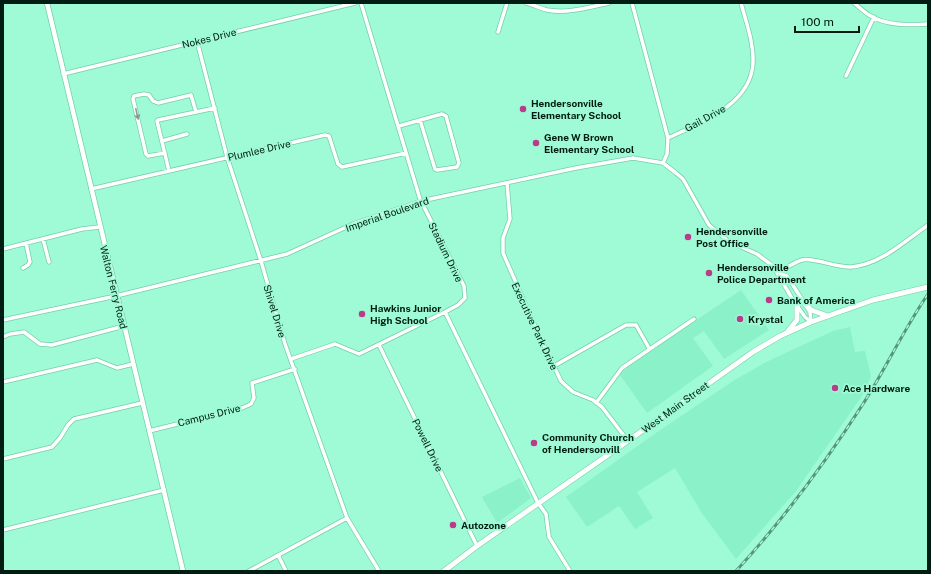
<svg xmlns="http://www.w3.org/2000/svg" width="931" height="574" viewBox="0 0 931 574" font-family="'Public Sans',sans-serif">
  <rect width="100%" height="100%" fill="#9ffbd5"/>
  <path fill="#8af1c8" d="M741 290 769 330 724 359 704 331 693 338 713 366 647 413 620 375 627 367 647 353Z
    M850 327 855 352 865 351 871 376 864 393 796 491 736 559 701 512 675 468 637 492 653 518 635 529 619 506 587 527 566 497 653 435 733 381 766 362 833 331Z
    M520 478 531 498 497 523 482 497Z"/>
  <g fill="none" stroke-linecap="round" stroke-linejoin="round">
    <g stroke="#73cfab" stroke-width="5">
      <path id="street" d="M526 3C533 5 540 8 547 10 567 14 590 7 609 3
        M632 3 668 138 667 154 663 163
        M854 3C859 7 864 12 869 15 886 26 909 25 928 24
        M498 32 507 3
        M197 41 227 157 261 261 285 344 347 518 379 571
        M63 74 355 3
        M846 76 874 17
        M399 126 442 114 446 116 459 163 457 167 437 170 435 169 420 120
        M668 138C700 123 751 105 753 63 754 43 746 22 741 3
        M162 141 187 134
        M165 153 148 156 146 154 133 99 134 96 144 94 149 95 153 101 158 103 191 95 196 112
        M169 171 157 121 158 120 215 108
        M507 183 510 219 503 238V253L537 331 561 381 573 392 593 400 602 407 628 441
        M91 189 325 135 329 136 338 164 342 167 406 153
        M43 239 49 262
        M3 249 82 229 100 227
        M23 268 28 265 30 262 26 243
        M778 273C785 269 794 262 802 260 813 257 837 268 851 267 880 265 905 241 928 225
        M778 273 787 276 810 312 811 322
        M445 312 538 503 546 514 549 537 570 571
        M3 320 116 296 287 254 353 224 421 201 576 168 633 158 663 163 676 173 683 179 709 225 728 241 757 254 773 266 793 300 805 317 811 322
        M3 337 10 334 24 332 40 344 52 345 124 326
        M379 345 477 546
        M291 359 335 344 359 354 445 312 458 305 465 298 464 286 420 199 361 3
        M554 366 626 325H636L649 348
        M3 382 97 360 117 368 133 364
        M596 403 622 368 694 319
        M149 431 242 408 251 404 254 398 252 383 295 369
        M3 459 52 447 60 438 68 425 74 419 142 403
        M3 530 164 490
        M278 555 286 571
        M249 571 347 518"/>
    </g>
    <g stroke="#73cfab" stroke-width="6">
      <path id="secondary" d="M47 3 183 571"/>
    </g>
    <g stroke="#73cfab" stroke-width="6">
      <path id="primary" d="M805 304 811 310 828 316
        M788 331 797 320V305
        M444 571 477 546 615 450 753 352 780 336 811 322 873 300 928 287"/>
    </g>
    <use href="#street" stroke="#fff" stroke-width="3.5"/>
    <use href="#secondary" stroke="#fff" stroke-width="4.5"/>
    <use href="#primary" stroke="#fff" stroke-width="5"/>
    <g stroke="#56947b" stroke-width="3">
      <path id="rail" d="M736 571C783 520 825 463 863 404 886 368 904 329 928 294"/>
    </g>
    <use href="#rail" stroke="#9ffbd5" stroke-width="1.5" stroke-dasharray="4.5" stroke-linecap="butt"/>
  </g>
  <defs><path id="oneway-solid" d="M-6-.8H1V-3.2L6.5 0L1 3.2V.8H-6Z"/></defs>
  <use fill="#8d9995" href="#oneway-solid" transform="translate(137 114) rotate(77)"/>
  <g fill="#b93b89" stroke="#9ffbd5" stroke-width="1.5">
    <circle cx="523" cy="109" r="4"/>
    <circle cx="536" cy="143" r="4"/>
    <circle cx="688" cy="237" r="4"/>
    <circle cx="709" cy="273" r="4"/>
    <circle cx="769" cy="300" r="4"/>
    <circle cx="362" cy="314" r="4"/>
    <circle cx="740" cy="319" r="4"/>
    <circle cx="835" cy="388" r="4"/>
    <circle cx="534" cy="443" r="4"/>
    <circle cx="453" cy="525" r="4"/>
  </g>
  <g text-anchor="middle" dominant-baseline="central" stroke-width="3.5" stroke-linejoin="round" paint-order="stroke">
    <g font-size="10" fill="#011d13" stroke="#9ffbd5">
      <text transform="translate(209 38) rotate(-14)">Nokes Drive</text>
      <text transform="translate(705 118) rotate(-29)">Gail Drive</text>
      <text transform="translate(259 150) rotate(-13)">Plumlee Drive</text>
      <text transform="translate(387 214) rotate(-19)">Imperial Boulevard</text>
      <text transform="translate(446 252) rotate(64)">Stadium Drive</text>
      <text transform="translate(114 287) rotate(76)">Walton Ferry Road</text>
      <text transform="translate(275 311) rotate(73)">Shivel Drive</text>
      <text transform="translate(535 326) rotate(65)">Executive Park Drive</text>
      <text transform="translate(675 407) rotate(-36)">West Main Street</text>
      <text transform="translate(209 415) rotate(-14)">Campus Drive</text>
      <text transform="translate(428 445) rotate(64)">Powell Drive</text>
    </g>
    <g font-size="10" font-weight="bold" fill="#011d13" stroke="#9ffbd5" text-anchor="start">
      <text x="531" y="103">Hendersonville<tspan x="531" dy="12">Elementary School</tspan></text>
      <text x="544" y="137">Gene W Brown<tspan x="544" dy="12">Elementary School</tspan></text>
      <text x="696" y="231">Hendersonville<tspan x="696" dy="12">Post Office</tspan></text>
      <text x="717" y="267">Hendersonville<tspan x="717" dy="12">Police Department</tspan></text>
      <text x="777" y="300">Bank of America</text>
      <text x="370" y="308">Hawkins Junior<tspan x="370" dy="12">High School</tspan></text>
      <text x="748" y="319">Krystal</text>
      <text x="843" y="388">Ace Hardware</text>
      <text x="542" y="437">Community Church<tspan x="542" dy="12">of Hendersonvill</tspan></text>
      <text x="461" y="525">Autozone</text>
    </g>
  </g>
  <rect width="931" height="574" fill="none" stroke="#011d13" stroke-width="8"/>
  <path d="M795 26v6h64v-6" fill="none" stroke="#011d13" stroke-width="2"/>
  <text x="801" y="26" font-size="12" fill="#011d13" stroke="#9ffbd5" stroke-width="3" paint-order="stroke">100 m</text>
</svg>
